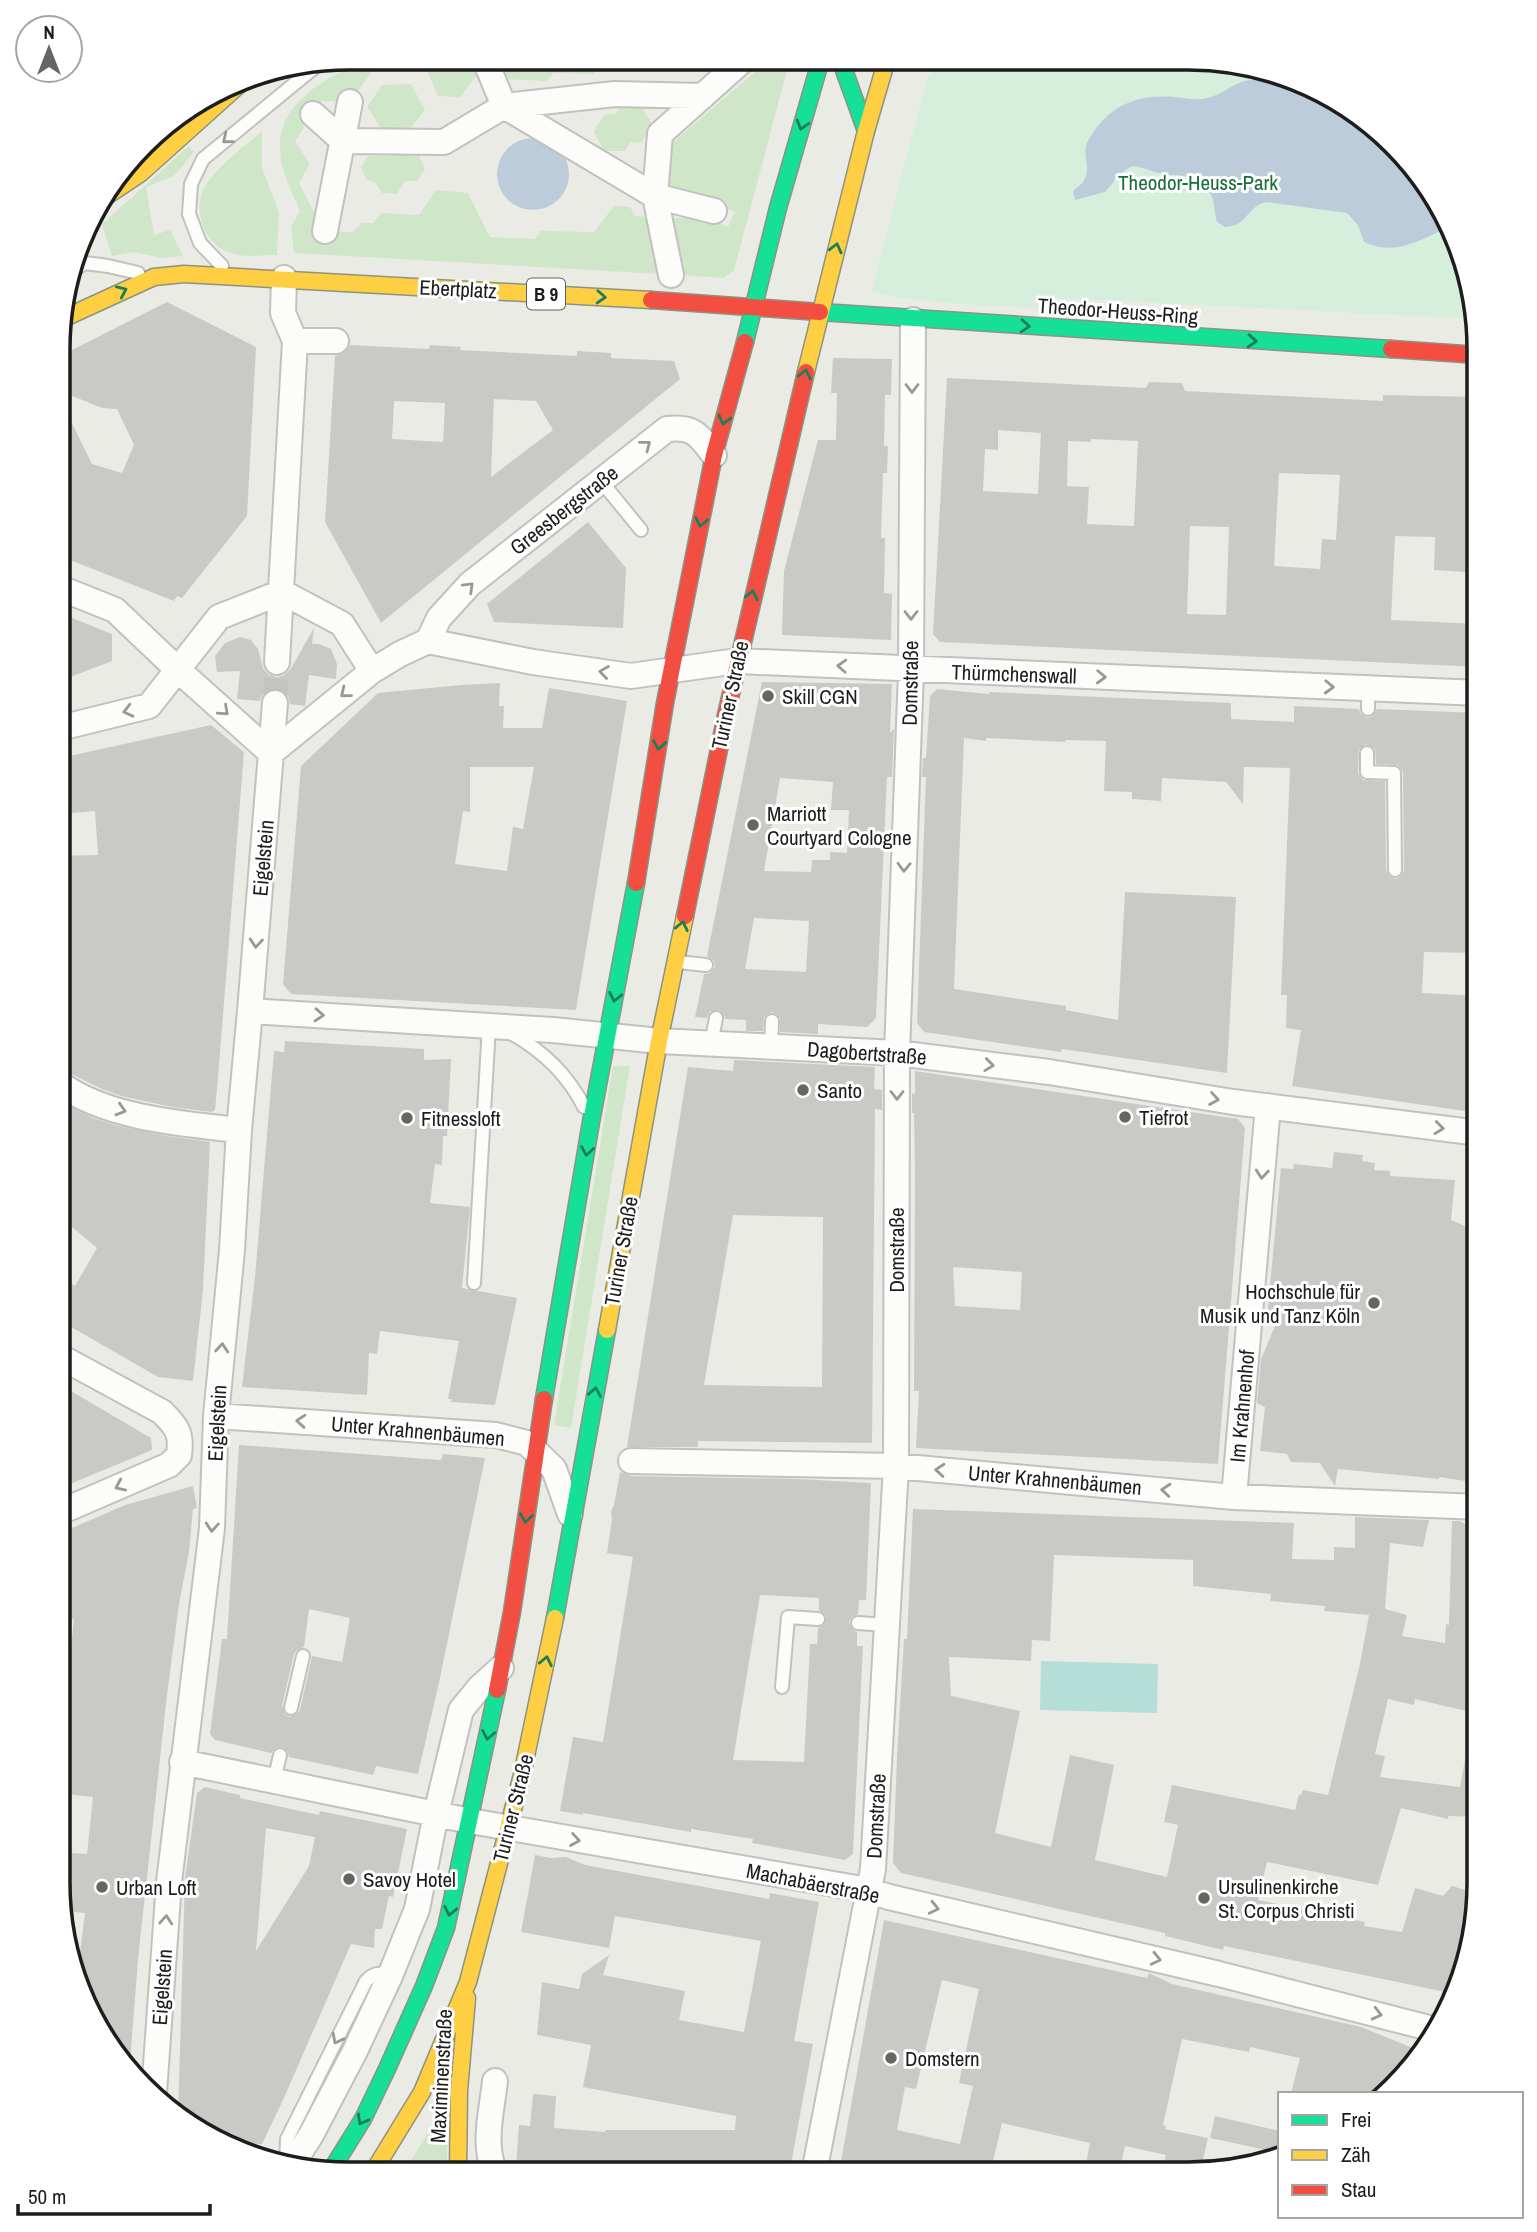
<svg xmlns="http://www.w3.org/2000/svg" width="1537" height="2232" viewBox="0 0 1537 2232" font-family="'Archivo Narrow',sans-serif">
  <rect width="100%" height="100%" fill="#ebebe6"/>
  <path fill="#d0e6c8" d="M368 58H472L479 72 460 97 438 96 426 68 376 66 350 102 322 101 295 141 310 164 299 183 324 231 353 232 361 223H373L381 213 419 215 436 190 468 193 490 237 535 239 541 231 594 232 614 206 630 207 635 216 648 217 661 274 294 253 291 227 300 211C292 192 280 170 280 150 278 100 331 76 368 58Z
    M494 58 702 59 690 69H646L642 67 640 60H605L593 74 553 73 547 81 505 79Z
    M770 59H790L734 270 724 278 679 275 668 218H711L728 227 735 212 669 185 671 144Z
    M411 84 425 110 409 130 383 131 367 107 382 85Z
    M621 105H641L652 125 641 143 630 142 625 151H604L594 131 604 115 615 114Z
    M262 131V168L279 212 277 255C262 255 242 258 228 252 202 242 191 205 207 183 221 163 244 147 262 131Z
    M189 146 194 152 174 176 146 187 154 235 170 230 183 256 162 258 134 252 112 256 102 224Z
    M396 149H416L425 169 417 181H405L397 194 382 193 375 182 367 180 361 167 369 156H390Z
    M613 1066H630L571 1428 554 1425Z
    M448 2100 447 2172H404Z"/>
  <path fill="#d6efdd" d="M940 59 1226 60 1299 80 1365 118 1449 221 1472 319 1039 297 1037 308C982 305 926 304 871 292L927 79Z"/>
  <path fill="#b6ded8" d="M1041 1661 1158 1664 1157 1713 1040 1710Z"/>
  <path fill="#bdccda" d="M1261 76H1283L1299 80 1365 118 1449 221 1450 226C1423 239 1395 257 1364 242L1358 225 1347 213 1266 202C1246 207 1248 226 1225 227L1217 222C1214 213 1215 203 1211 195 1198 170 1179 178 1158 173 1149 170 1141 167 1132 166L1120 174 1105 192 1075 200 1073 191C1077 187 1082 185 1084 180 1092 167 1080 153 1089 139 1109 105 1137 94 1175 97 1186 98 1197 101 1207 98 1228 93 1234 79 1261 79Z
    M497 174a36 36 0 1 1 72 0a36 36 0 1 1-72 0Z"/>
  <path fill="#c9c9c6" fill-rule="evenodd" d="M167 302 256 347 247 516 182 598 177 596 174 601 60 556V399L92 464 122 473 134 445 117 409 102 408 60 391V356Z
    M350 345 429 349 430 345 446 346 461 347 460 350 577 356V351L611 353V358L674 361 680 379 381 623 325 522 335 356 344 353ZM494 399 536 401 553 430 491 477ZM394 401 445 403 443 442 392 439Z
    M833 358 892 359 891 395H885L884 446H888L887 473H883L881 538H885L884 593 892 594 891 640 782 635 784 571 818 440H836L837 393H831Z
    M947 378 1146 388 1149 382 1182 383 1185 391 1383 401V395L1479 397V573L1434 570 1435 537 1395 536 1391 620 1479 624V667L940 642 933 634ZM998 430 1041 433 1038 494 983 491 985 449 998 450ZM1091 439 1138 441 1134 526 1087 524 1089 487 1067 486 1068 441 1091 442ZM1279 473 1340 475 1336 540 1322 539 1320 569 1274 566ZM1190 526 1229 527 1226 615 1187 614Z
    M588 522 626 568 623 628 494 622 487 604Z
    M60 613 112 634V661L60 681Z
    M314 628 312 644H319L331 649 337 664 336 679 309 675 305 706 290 704 288 696 283 690 277 688 268 690 262 695 260 701 237 699 240 671 217 672 215 656 225 643 240 637 251 640 258 649 263 668 268 674 276 677 283 676 290 670Z
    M762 682 892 684 890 733 894 729 892 777H887L876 1018 867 1027 818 1024V1034L780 1032V1018L772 1012 764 1017 763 1031H746V1020L725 1019 724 1015 718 1010 710 1012 707 1018 695 1017 704 974 710 973 715 967 714 961 707 956ZM780 778 833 782 831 810H849L847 853 830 852V860H812L811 872 764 871ZM754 918 809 921 806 972 745 969Z
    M500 683 499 706H504L503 728H542L549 688 627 701 576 1010 291 994 283 984 301 766 378 693 461 685ZM470 767H534L523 829 513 827 507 871 455 864 463 811 470 812Z
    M937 689 989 694V692L1231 703V719L1294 722V706L1359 709 1361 714 1367 718 1373 716 1377 709 1479 713V953L1424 952 1422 993 1479 996V1113L1292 1086 1301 1030 1286 1028 1287 995H1281L1290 768 1244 767 1243 804 1226 782 1162 778 1161 801 1132 799V792L1104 791 1106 741 1065 740V742L986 738V741L964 738 954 989 1066 1006V1010L1118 1020 1125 892 1236 897 1227 1073 1062 1049 1061 1052 924 1032 917 1023 926 777H922L923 758H926L930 696ZM1366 744 1375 749 1376 764 1398 765 1403 772 1404 870 1402 875 1396 879 1390 877 1386 870 1385 781 1363 780 1358 773 1359 749Z
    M211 725 244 752 218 1078 215 1110 212 1112 172 1107 125 1097 104 1090 59 1068V856L98 855 95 811 71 813 70 803 60 805V758Z
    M285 1041 424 1049V1060L451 1059 447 1136H443L442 1165 435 1164 430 1203 470 1207 462 1288 517 1298 495 1405 451 1402 452 1399H448L459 1341 380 1331 377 1354 369 1353 367 1395 242 1387 255 1277 274 1051 284 1052Z
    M734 1060 875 1067 874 1089 882 1090V1110L875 1109 872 1443 698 1441V1447H627L688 1067 733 1071ZM733 1215 823 1217 822 1387 704 1385Z
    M915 1071 1238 1119 1245 1128 1218 1464 916 1448 919 1391H914L915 1172 914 1113H912V1093L915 1094ZM953 1267 1022 1272 1020 1310 955 1306Z
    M59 1101 93 1118 118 1126 167 1136 210 1142 203 1290 193 1381 158 1377 59 1320V1277L75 1286 97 1248 59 1216Z
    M1334 1152 1363 1155 1362 1161 1375 1163 1374 1170 1390 1171V1176L1455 1180 1451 1220 1479 1232V1483L1439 1477V1479L1338 1469 1335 1486 1320 1463 1291 1462 1287 1454 1260 1451 1265 1407 1257 1403 1261 1359 1278 1319 1267 1318 1281 1168 1293 1169 1294 1164 1332 1168Z
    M59 1384 151 1438 152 1450 58 1489V1433L70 1428 59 1415Z
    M239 1445 441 1460 443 1454 485 1458 440 1678 418 1774 376 1766 373 1775 289 1757 288 1752 283 1747H277L271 1753 215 1740 210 1734 222 1639H227ZM309 1609 350 1618 342 1662 312 1656 300 1710 297 1714 290 1717 285 1714 282 1706 294 1654 297 1650 304 1647Z
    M620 1472 631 1476 797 1479 871 1483 866 1600H859L858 1614 851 1618 849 1623 853 1630 857 1632V1646H863L853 1854 845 1860 752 1843 753 1839 691 1829V1832L583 1813V1815L560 1811 573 1737 603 1742 633 1557 607 1553 612 1519 611 1512 614 1505ZM760 1595 819 1598V1610L826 1616 825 1624 818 1628 817 1644H810L804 1762 733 1760Z
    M193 1486 197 1508 193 1509 189 1552 179 1604 167 1695 138 1959 130 2063 88 2011 78 1968 85 1913 64 1911 58 1883V1852L87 1854 93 1797 58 1793V1678H68L74 1619 68 1620 61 1558 58 1559V1534L125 1505Z
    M913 1509 1294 1523 1292 1559 1334 1560V1547L1355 1548V1517L1429 1520 1423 1547 1390 1543 1385 1609 1407 1615 1402 1636 1445 1643 1446 1624 1449 1625 1452 1521H1460L1477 1532 1479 1538V1714L1415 1699 1414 1705 1388 1699 1375 1754 1385 1756 1380 1777 1460 1787 1468 1743 1479 1744V1817L1448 1816V1819L1401 1808 1378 1885 1267 1862 1258 1900 1365 1922 1364 1926 1402 1932 1415 1888 1443 1896 1452 1886 1479 1894 1464 1977 1455 1994 1224 1946 1223 1950 1165 1936V1933L901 1873 893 1863 897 1757 904 1639H907ZM1054 1555 1193 1560V1586L1271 1594 1270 1601 1325 1606 1324 1611 1369 1615 1360 1664 1328 1795 1303 1790 1301 1795 1299 1794 1295 1810 1172 1785 1164 1822 1178 1825 1167 1877 1095 1860 1114 1765 1070 1755 1051 1847 995 1833 1020 1711 951 1696 949 1657 1031 1661 1032 1640 1050 1641Z
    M205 1787 240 1795V1798L291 1809 319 1815 320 1811 407 1829 393 1897 389 1896 382 1929H375L374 1948 351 1944 283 2100 262 2144 223 2143 178 2118 185 1878 197 1793ZM266 1828 315 1837 309 1866 256 1951Z
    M535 1855 551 1858 566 1857 585 1865 769 1899 770 1893 819 1902 794 2041 813 2044 790 2170 579 2172 516 2167 519 2125 530 2126 533 2094 556 2096 554 2128 605 2132V2130H735L736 2116 583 2087 591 2045 537 2035 542 1982 579 1989 582 1974 609 1955 603 1975 685 1991 679 2020 744 2032 761 1941 615 1916 609 1948 521 1932Z
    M884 1920 1147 1978 1149 1973 1172 1984 1361 2027 1423 2052 1387 2094H1291L1300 2058 1250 2047 1249 2052 1182 2039 1163 2125 1166 2126 1165 2129 1208 2138 1200 2171 1188 2174H1161L1166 2155 1125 2146 1119 2174H1084L1090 2143 1002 2123 990 2174 839 2173ZM942 1980 979 1989 959 2083 973 2086 960 2144 897 2130 905 2087 916 2089Z
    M1215 2116 1280 2131V2153L1210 2138Z"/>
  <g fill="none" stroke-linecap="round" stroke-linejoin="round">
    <path stroke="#c2c2be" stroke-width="24" stroke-dasharray="24 12" stroke-linecap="butt" d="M275 703 277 662"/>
    <g stroke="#c1c1be" stroke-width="16">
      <path id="lane" d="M222 266 200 243 189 214 191 184 203 159 321 62
        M75 269 85 263 108 266 138 273
        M601 481 641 530
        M1368 709V688
        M1367 753V772L1394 773 1395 870
        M678 962 706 965
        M509 1032C542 1050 567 1073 584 1107
        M711 1044 716 1018
        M771 1047 772 1021
        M474 1283 489 1026
        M858 1623 886 1625
        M782 1687 788 1617 818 1619
        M291 1708 303 1656
        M274 1781 280 1755
        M286 2165 287 2139 366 1981C374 1973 379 1972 390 1976"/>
    </g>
    <g stroke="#c1c1be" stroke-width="28">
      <path id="street" d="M484 58 504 106 655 196 714 211
        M313 114 343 141 444 142 504 106 615 94 703 96
        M325 231 350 102
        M671 275 655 196 660 134 744 59
        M295 341H336
        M60 588 115 610 177 669 271 753
        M428 641 533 662 631 676 737 661 1479 693
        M428 641 439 618 470 584 667 429C694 426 699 435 714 455
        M277 662 295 341 283 313 284 278
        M60 728 149 706 219 617 282 592 342 624 372 671
        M271 753 372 671 400 654 428 641
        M250 1011 553 1030 659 1041 897 1053 1049 1072 1233 1102 1479 1133
        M59 1083C105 1118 183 1124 239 1130
        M59 1356 162 1412C177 1427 182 1433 179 1455
        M216 1416 496 1435 527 1443 554 1469 570 1514
        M631 1461 896 1466 1234 1497 1479 1507
        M1234 1497 1268 1106
        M58 1513 169 1465 179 1455
        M182 1762 470 1821 868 1890 889 1897 1219 1974 1437 2030
        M154 2093 169 1882 212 1528 216 1416 232 1250 239 1130 250 1011 275 703
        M291 2166 311 2135 355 2051 390 1976 417 1909 436 1814 461 1710 479 1688 501 1668
        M495 2172C482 2145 492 2110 495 2081
        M814 2173 873 1869 896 1466 897 1053 911 670 913 320"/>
    </g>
    <g stroke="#8c9380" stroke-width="19">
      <path id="fast" d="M840 59 866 131
        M820 312 1391 349
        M745 342 778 208 821 59
        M544 1399 591 1122 636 883
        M555 1618 607 1330
        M330 2172 363 2119 387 2069 424 1986 446 1928 497 1690"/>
    </g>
    <g stroke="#8c9380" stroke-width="19">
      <path id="slow" d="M99 201 141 173 248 77
        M60 320 154 277 184 274 651 300
        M806 372 866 131 887 59
        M607 1330 659 1041 685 916
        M373 2172 422 2092 468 1982 522 1775 555 1618
        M458 2172 459 2091 467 1998"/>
    </g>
    <g stroke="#8c9380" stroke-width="19">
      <path id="jam" d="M651 300 820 312
        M1391 349 1479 355
        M636 883 665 703 714 455 745 342
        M685 916 726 715 806 372
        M497 1690 512 1612 544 1399"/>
    </g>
    <use href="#lane" stroke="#fcfcfb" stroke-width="12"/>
    <use href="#street" stroke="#fcfcfb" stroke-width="24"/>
    <use href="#fast" stroke="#16e098" stroke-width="16"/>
    <use href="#slow" stroke="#ffcf43" stroke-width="16"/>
    <use href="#jam" stroke="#f24e42" stroke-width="16"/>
  </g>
  <defs><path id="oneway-chevron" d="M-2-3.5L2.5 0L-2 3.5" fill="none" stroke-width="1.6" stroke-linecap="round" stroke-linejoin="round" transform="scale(1.75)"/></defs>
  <g stroke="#1a7e5a">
    <use href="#oneway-chevron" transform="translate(802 125) rotate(106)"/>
    <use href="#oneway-chevron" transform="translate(836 248) rotate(-76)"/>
    <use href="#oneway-chevron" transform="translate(122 291) rotate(-24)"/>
    <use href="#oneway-chevron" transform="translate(601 297) rotate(3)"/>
    <use href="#oneway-chevron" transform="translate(1025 326) rotate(4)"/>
    <use href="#oneway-chevron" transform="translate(1252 341) rotate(4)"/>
    <use href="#oneway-chevron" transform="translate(805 374) rotate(-77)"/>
    <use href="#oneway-chevron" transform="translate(724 420) rotate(105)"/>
    <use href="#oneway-chevron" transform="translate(701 522) rotate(101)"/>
    <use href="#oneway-chevron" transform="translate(752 595) rotate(-77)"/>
    <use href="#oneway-chevron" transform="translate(659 745) rotate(99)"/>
    <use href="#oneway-chevron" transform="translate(682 926) rotate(-78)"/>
    <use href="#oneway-chevron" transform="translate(615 997) rotate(102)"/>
    <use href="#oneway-chevron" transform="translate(587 1151) rotate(99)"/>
    <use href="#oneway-chevron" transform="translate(595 1392) rotate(-80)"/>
    <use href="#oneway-chevron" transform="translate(526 1518) rotate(98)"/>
    <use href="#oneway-chevron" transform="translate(546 1661) rotate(-78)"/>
    <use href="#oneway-chevron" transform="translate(488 1735) rotate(101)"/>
    <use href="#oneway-chevron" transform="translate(450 1911) rotate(102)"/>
    <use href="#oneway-chevron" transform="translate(362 2120) rotate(119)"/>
  </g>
  <g stroke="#989897">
    <use href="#oneway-chevron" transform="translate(227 139) rotate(141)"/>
    <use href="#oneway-chevron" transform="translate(912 388) rotate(90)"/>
    <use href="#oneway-chevron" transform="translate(646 445) rotate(-38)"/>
    <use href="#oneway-chevron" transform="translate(469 587) rotate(-44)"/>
    <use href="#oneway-chevron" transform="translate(911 615) rotate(90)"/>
    <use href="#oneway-chevron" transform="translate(842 666) rotate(-177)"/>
    <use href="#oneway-chevron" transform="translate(604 672) rotate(-172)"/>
    <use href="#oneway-chevron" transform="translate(1101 677) rotate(2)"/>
    <use href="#oneway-chevron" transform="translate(1329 687) rotate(2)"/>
    <use href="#oneway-chevron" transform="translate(345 693) rotate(141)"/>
    <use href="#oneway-chevron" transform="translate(128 711) rotate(166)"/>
    <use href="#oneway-chevron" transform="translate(224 711) rotate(42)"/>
    <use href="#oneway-chevron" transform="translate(904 867) rotate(92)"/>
    <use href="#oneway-chevron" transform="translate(256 943) rotate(95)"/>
    <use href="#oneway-chevron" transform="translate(319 1015) rotate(4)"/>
    <use href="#oneway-chevron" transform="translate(989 1065) rotate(7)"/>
    <use href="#oneway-chevron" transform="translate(897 1095) rotate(90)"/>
    <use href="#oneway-chevron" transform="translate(1214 1099) rotate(9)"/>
    <use href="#oneway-chevron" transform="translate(121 1110) rotate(17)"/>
    <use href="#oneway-chevron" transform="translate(1439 1128) rotate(7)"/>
    <use href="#oneway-chevron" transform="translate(1262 1174) rotate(95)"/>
    <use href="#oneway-chevron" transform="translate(222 1348) rotate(-85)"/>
    <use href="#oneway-chevron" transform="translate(301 1421) rotate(-176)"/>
    <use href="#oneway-chevron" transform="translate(940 1470) rotate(-175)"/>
    <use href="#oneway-chevron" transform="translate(120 1486) rotate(156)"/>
    <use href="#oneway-chevron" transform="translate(1166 1490) rotate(-175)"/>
    <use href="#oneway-chevron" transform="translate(212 1527) rotate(94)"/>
    <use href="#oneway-chevron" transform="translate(575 1840) rotate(10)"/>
    <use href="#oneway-chevron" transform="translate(934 1908) rotate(13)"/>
    <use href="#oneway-chevron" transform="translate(166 1920) rotate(-86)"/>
    <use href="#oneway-chevron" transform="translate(1156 1959) rotate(13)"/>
    <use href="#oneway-chevron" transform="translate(1377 2014) rotate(14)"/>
    <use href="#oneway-chevron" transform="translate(337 2039) rotate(117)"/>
  </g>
  <g fill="#656563" stroke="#fff" stroke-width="2.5">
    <circle cx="768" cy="696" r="7"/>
    <circle cx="753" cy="825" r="7"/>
    <circle cx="803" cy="1090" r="7"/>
    <circle cx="1125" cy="1117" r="7"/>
    <circle cx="407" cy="1118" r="7"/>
    <circle cx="1374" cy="1303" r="7"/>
    <circle cx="349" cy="1879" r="7"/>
    <circle cx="102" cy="1887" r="7"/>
    <circle cx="1204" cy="1898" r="7"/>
    <circle cx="891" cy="2058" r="7"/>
  </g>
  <g text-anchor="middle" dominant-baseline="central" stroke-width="6" stroke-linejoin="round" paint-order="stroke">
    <rect fill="#fff" stroke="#616161" stroke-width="2" x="527" y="278.5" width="38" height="31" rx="5"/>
    <g font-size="19" font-weight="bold" fill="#1d1d1d">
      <text x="546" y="294">B 9</text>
    </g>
    <g font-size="21" fill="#186d38" stroke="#fff">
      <text x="1198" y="182">Theodor-Heuss-Park</text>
    </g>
    <g font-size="21" fill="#1d1d1d" stroke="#fff">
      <text transform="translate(458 289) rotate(3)">Ebertplatz</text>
      <text transform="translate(1118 311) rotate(4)">Theodor-Heuss-Ring</text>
      <text transform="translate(564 510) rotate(-38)">Greesbergstraße</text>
      <text transform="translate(1014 674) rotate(2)">Thürmchenswall</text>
      <text transform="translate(910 683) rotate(-89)">Domstraße</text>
      <text transform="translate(730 695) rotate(-78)">Turiner Straße</text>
      <text transform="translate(263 858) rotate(-85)">Eigelstein</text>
      <text transform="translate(867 1053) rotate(4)">Dagobertstraße</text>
      <text transform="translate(896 1250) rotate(-90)">Domstraße</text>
      <text transform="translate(621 1251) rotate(-80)">Turiner Straße</text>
      <text transform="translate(1242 1406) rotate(-85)">Im Krahnenhof</text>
      <text transform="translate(217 1423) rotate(-87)">Eigelstein</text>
      <text transform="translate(418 1431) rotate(5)">Unter Krahnenbäumen</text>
      <text transform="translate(1055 1480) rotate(5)">Unter Krahnenbäumen</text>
      <text transform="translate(513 1808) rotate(-76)">Turiner Straße</text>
      <text transform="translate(876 1816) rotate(-87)">Domstraße</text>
      <text transform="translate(813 1883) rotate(11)">Machabäerstraße</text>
      <text transform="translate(162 1987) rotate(-86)">Eigelstein</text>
      <text transform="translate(441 2076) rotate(-87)">Maximinenstraße</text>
    </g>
    <g font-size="21" fill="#1d1d1d" stroke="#fff" text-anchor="start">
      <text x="782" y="696">Skill CGN</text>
      <text x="767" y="813">Marriott<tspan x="767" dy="24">Courtyard Cologne</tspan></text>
      <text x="817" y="1090">Santo</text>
      <text x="1139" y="1117">Tiefrot</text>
      <text x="421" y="1118">Fitnessloft</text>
      <text x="1360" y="1291" text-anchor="end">Hochschule für<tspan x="1360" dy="24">Musik und Tanz Köln</tspan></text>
      <text x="363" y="1879">Savoy Hotel</text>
      <text x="1218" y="1886">Ursulinenkirche<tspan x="1218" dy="24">St. Corpus Christi</tspan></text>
      <text x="116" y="1887">Urban Loft</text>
      <text x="905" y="2058">Domstern</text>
    </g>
  </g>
  <path d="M0 0H1537V2232H0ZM349 70H1188A279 279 0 0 1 1467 349V1883A279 279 0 0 1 1188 2162H349A279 279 0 0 1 70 1883V349A279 279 0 0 1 349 70Z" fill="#fff" fill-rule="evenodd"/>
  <path fill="none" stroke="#1d1d1d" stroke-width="3.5" d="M349 70H1188A279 279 0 0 1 1467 349V1883A279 279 0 0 1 1188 2162H349A279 279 0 0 1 70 1883V349A279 279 0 0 1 349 70Z"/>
  <rect x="1278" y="2092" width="245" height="126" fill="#ffffff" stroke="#a5a5a5" stroke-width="2"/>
  <rect x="1292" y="2115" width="35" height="10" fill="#16e098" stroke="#a5a5a5" stroke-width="2"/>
  <text x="1341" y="2127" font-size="21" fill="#1d1d1d">Frei</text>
  <rect x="1292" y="2150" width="35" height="10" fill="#ffcf43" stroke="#a5a5a5" stroke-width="2"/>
  <text x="1341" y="2162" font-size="21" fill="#1d1d1d">Zäh</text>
  <rect x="1292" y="2185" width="35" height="10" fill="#f24e42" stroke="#a5a5a5" stroke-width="2"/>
  <text x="1341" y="2197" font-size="21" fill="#1d1d1d">Stau</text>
  <g transform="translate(49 49)"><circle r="33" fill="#ffffff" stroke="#a5a5a5" stroke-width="2"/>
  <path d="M0-5L12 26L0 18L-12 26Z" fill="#656563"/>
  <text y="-10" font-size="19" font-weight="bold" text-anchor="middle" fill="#1d1d1d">N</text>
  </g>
  <path d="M18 2204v10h192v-10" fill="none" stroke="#1d1d1d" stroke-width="3.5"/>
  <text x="28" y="2204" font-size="21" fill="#1d1d1d" stroke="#ffffff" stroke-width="5" paint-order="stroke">50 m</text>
</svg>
